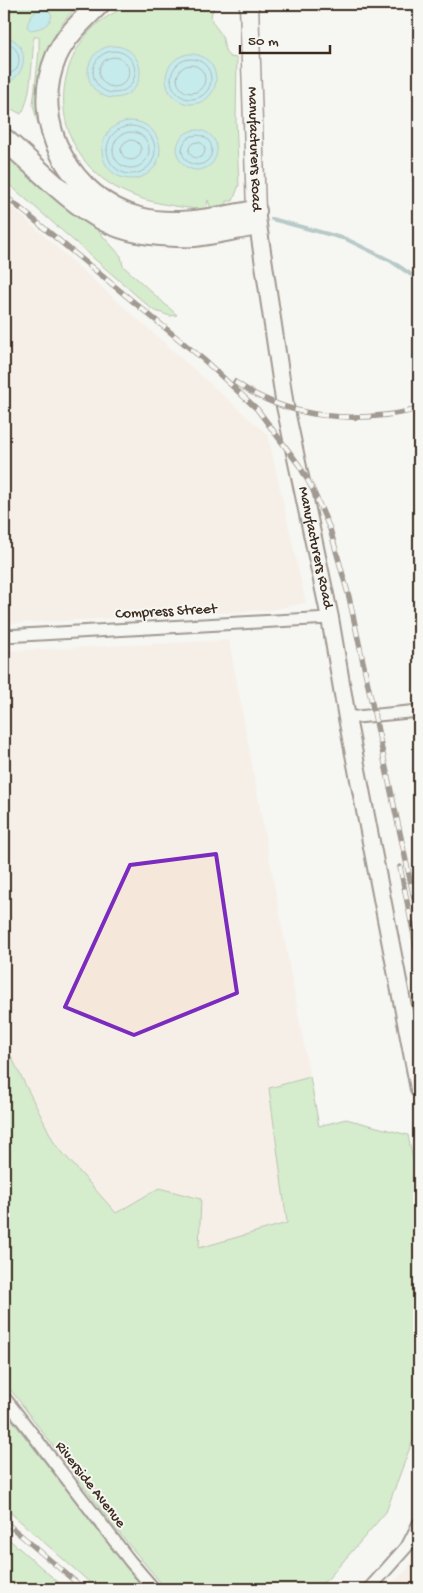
<svg xmlns="http://www.w3.org/2000/svg" width="423" height="1593" viewBox="0 0 423 1593" font-family="'Gochi Hand',sans-serif">
  <rect width="100%" height="100%" fill="#f6f6f2"/>
  <filter id="ink" filterUnits="userSpaceOnUse"><feTurbulence type="fractalNoise" baseFrequency=".02" numOctaves="2"/><feDisplacementMap in="SourceGraphic" scale="10" xChannelSelector="R" yChannelSelector="G"/><feConvolveMatrix kernelMatrix="1 2 1 2 8 2 1 2 1" color-interpolation-filters="sRGB"/></filter>
  <g filter="url(#ink)">
    <path fill="#f6e7db" d="M14 209 268 435 306 603 271 610 4 624V210Z
      M229 640 310 1077 269 1088 288 1223 199 1248 159 1188 116 1213 55 1144 8 1050 4 1047V651Z
      M419 1542V1589H384L407 1570Z"/>
    <path fill="#addfa0" stroke="#74845f" d="M4 4H80C42 39 41 72 41 121L38 124 33 105 39 51V37H34C32 56 32 99 21 114L4 105Z
      M131 4H216C204 23 218 24 223 39 225 47 224 52 230 57L237 58 236 120 239 185 233 201H227V206L213 210 211 209 208 200 206 210C170 206 133 202 103 179 55 142 51 75 90 31 101 19 116 11 131 4Z
      M4 153 92 224 121 256 123 266 177 315 170 316 153 310 4 180Z
      M4 1047 8 1050 55 1144 116 1213 159 1188 201 1199 199 1248 287 1223 269 1088 310 1077 319 1126 346 1119 408 1135 419 1189V1440L412 1442 386 1512 328 1579 314 1589H166L115 1528 4 1381Z
      M4 1410 144 1589H97L4 1507Z
      M4 1535 66 1589H4Z"/>
    <path fill="#8cdde4" stroke="#6c9595" d="M46 7 52 15C49 26 42 28 31 30L27 27C29 17 36 8 46 7Z
      M4 36C31 42 29 76 4 84Z
      M88 72a26 26 0 1 1 52 0a26 26 0 1 1-52 0Z
      M166 79a25 25 0 1 1 50 0a25 25 0 1 1-50 0Z
      M102 150a29 29 0 1 1 58 0a29 29 0 1 1-58 0Z
      M177 150a20 20 0 1 1 40 0a20 20 0 1 1-40 0Z"/>
    <g fill="none" stroke-linecap="round" stroke-linejoin="round">
      <path stroke="#5b726d" stroke-width="1" d="M4 42C17 45 22 57 17 69L4 78
        M93 72a21 21 0 1 1 42 0a21 21 0 1 1-42 0Z
        M99 72a15 15 0 1 1 30 0a15 15 0 1 1-30 0Z
        M171 79a20 20 0 1 1 40 0a20 20 0 1 1-40 0Z
        M177 79a14 14 0 1 1 28 0a14 14 0 1 1-28 0Z
        M107 150a24 24 0 1 1 48 0a24 24 0 1 1-48 0Z
        M113 150a18 18 0 1 1 36 0a18 18 0 1 1-36 0Z
        M182 150a15 15 0 1 1 30 0a15 15 0 1 1-30 0Z
        M121 150a10 10 0 1 1 20 0a10 10 0 1 1-20 0Z
        M189 150a8 8 0 1 1 16 0a8 8 0 1 1-16 0Z"/>
      <path stroke="#6c9595" stroke-width="4" d="M272 219 346 239 391 261 419 280"/>
      <g stroke="#3b2a1e" stroke-width="15">
        <path id="street" d="M4 636 330 618
          M347 718 419 711
          M4 1397 130 1561 154 1589
          M369 1589 408 1545 419 1523"/>
      </g>
      <g stroke="#3b2a1e" stroke-width="20">
        <g id="secondary">
          <path id="s1" d="M256 211 285 406 330 618 347 718 419 1089"/>
        </g>
      </g>
      <g stroke="#3b2a1e" stroke-width="21">
        <g id="primary">
          <path id="s2" d="M249 4 256 211"/>
        </g>
      </g>
      <g stroke="#3b2a1e" stroke-width="24">
        <path id="highway" d="M99 4C84 19 65 36 56 57 28 123 71 199 139 218 176 228 219 217 256 211
          M4 139C36 166 67 201 105 221 132 235 165 237 195 236 214 234 233 229 252 226"/>
      </g>
      <use href="#street" stroke="#f6f6f2" stroke-width="11"/>
      <use href="#secondary" stroke="#f6f6f2" stroke-width="16"/>
      <use href="#primary" stroke="#f6f6f2" stroke-width="18"/>
      <use href="#highway" stroke="#f6f6f2" stroke-width="20"/>
      <g stroke="#3b2a1e" stroke-width="5.5">
        <path id="rail" d="M4 195 204 360 257 409 299 465 312 488 330 529 349 597 419 921
          M235 382C290 420 357 424 419 409
          M400 867 419 960
          M4 1521 84 1589"/>
      </g>
      <use href="#rail" stroke="#f6f6f2" stroke-width="4" stroke-dasharray="11" stroke-linecap="butt"/>
    </g>
  </g>
  <path d="M0 0H423V1593H0ZM216 854 237 993 134 1035 65 1007 130 865Z" fill="#f6f6f2" fill-opacity=".55" fill-rule="evenodd"/>
  <path fill="none" stroke="#7b2cbf" stroke-width="4" stroke-linejoin="round" d="M216 854 237 993 134 1035 65 1007 130 865Z"/>
  <g text-anchor="middle" dominant-baseline="central" stroke-width="4" stroke-linejoin="round" paint-order="stroke">
    <g font-size="15" fill="#3b2a1e" stroke="#f6f6f2">
      <text stroke="none"><textPath href="#s2" startOffset="145">Manufacturers Road</textPath></text>
      <text stroke="none"><textPath href="#s1" startOffset="342">Manufacturers Road</textPath></text>
      <text transform="translate(166 612) rotate(-3)">Compress Street</text>
      <text transform="translate(90 1485) rotate(52)">Riverside Avenue</text>
    </g>
  </g>
  <rect width="423" height="1593" fill="none" stroke="#f6f6f2" stroke-width="20"/>
  <rect x="10" y="10" width="403" height="1573" fill="none" stroke="#3b2a1e" stroke-width="2" filter="url(#ink)"/>
  <path d="M240 45v8h90v-8" fill="none" stroke="#3b2a1e" stroke-width="2.5"/>
  <text x="248" y="45" font-size="15" fill="#3b2a1e" stroke="#f6f6f2" stroke-width="4" paint-order="stroke">50 m</text>
</svg>
